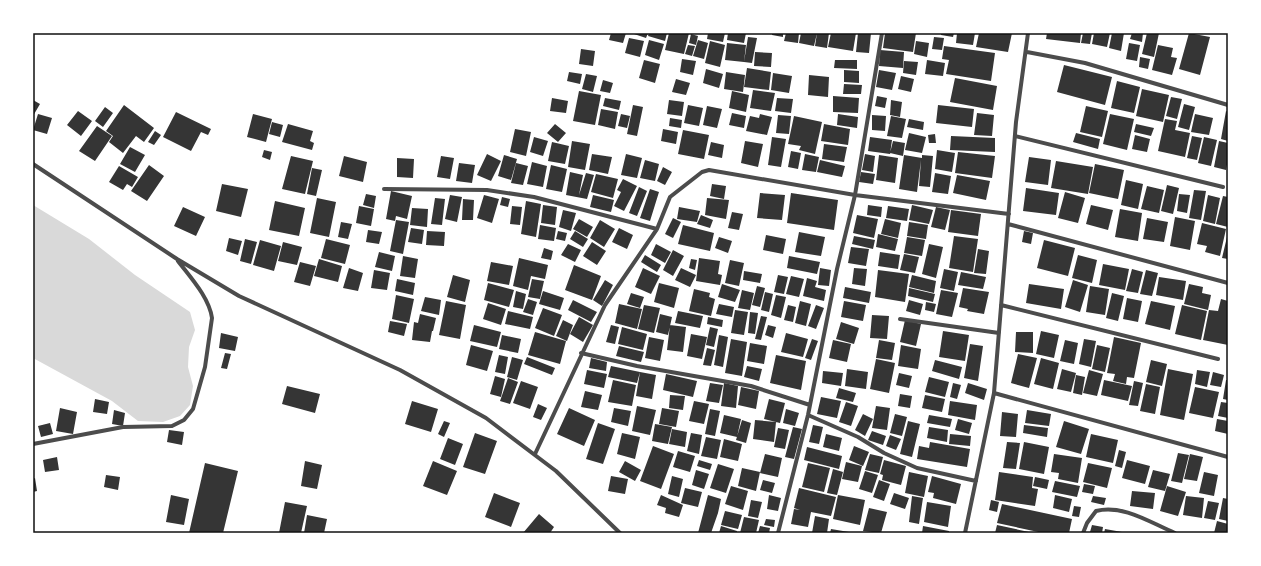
<svg xmlns="http://www.w3.org/2000/svg" width="1261" height="566" viewBox="0 0 1261 566" font-family="Lora,serif">
  <rect width="100%" height="100%" fill="#fff"/>
  <path fill="#d9d9d9" d="M33 205 89 239 135 275 190 312 195 330 189 347 188 367 193 386 190 405 180 416 163 422 138 421 112 401 33 358Z"/>
  <path fill="#353535" d="M611 33H626L623 43 609 40Z
    M631 33H648L646 38Z
    M649 33H667L665 41 648 36Z
    M669 33H689L684 54 665 50Z
    M708 33H725L723 42 707 39Z
    M728 33H746L744 43 727 40Z
    M772 33H783V37L772 35Z
    M786 33H799L798 43 784 41Z
    M801 33H817L814 46 799 43Z
    M817 33H829L827 48 815 46Z
    M831 33H856L853 51 828 47Z
    M858 33H871L869 53 856 52Z
    M885 33H916L913 52 883 48Z
    M941 33H954L953 37 941 35Z
    M957 33H975L973 45 956 43Z
    M979 33H1012L1008 52 976 47Z
    M1047 33H1081L1080 43 1046 39Z
    M1083 33H1092L1090 44 1081 43Z
    M1094 33H1110L1107 47 1092 44Z
    M1112 33H1124L1121 51 1109 48Z
    M1132 33H1143L1142 42 1130 39Z
    M1147 33H1159L1154 57 1142 54Z
    M1189 33 1210 37 1200 75 1179 69Z
    M691 34 698 36 696 45 689 43Z
    M748 37 757 38 752 63 744 62Z
    M934 37 944 38 942 50 932 49Z
    M629 38 644 41 640 57 625 53Z
    M649 40 664 44 659 60 645 55Z
    M698 40 708 43 704 59 693 56Z
    M710 41 725 45 720 67 705 63Z
    M916 41 929 43 927 57 914 54Z
    M727 43 746 45 744 62 725 60Z
    M1129 43 1140 45 1137 61 1126 59Z
    M688 45 695 46 692 56 685 54Z
    M1158 45 1173 48 1171 57 1177 58 1172 75 1152 70Z
    M944 46 995 53 991 81 946 74 949 60 942 59Z
    M581 49 595 51 593 66 579 64Z
    M880 50 904 52 903 68 879 66Z
    M755 52 772 53 771 67 754 66Z
    M1140 57 1150 59 1148 69 1139 67Z
    M682 59 696 61 693 75 680 72Z
    M644 60 660 64 655 83 639 78Z
    M835 60H857V69L834 68Z
    M927 60 945 63 943 76 925 74Z
    M904 61 918 62 916 75 903 73Z
    M1064 65 1112 77 1105 105 1057 92Z
    M747 68 771 72 769 90 744 87Z
    M706 69 723 74 719 88 703 83Z
    M844 70 859 71V83L844 82Z
    M879 70 896 73 892 90 876 87Z
    M569 72 582 74 580 84 567 81Z
    M726 72 745 75 743 92 724 89Z
    M773 73 792 76 789 93 771 90Z
    M586 74 597 76 593 92 582 89Z
    M809 75 829 77 828 97 808 95Z
    M901 76 914 79 911 92 898 89Z
    M955 78 997 86 993 110 950 102Z
    M676 79 690 83 686 95 672 92Z
    M603 80 613 83 610 93 600 91Z
    M1117 81 1140 87 1134 113 1111 108Z
    M844 84 862 85 861 94H843Z
    M1142 89 1169 95 1163 122 1136 116Z
    M753 90 775 93 771 111 750 108Z
    M579 91 601 95 595 125 573 121Z
    M732 91 749 95 746 112 729 108Z
    M833 96 859 98 858 113 833 112Z
    M877 96 887 98 885 108 875 106Z
    M1171 97 1182 99 1177 119 1166 116Z
    M552 98 568 101 566 113 550 111Z
    M605 98 621 101 619 110 603 106Z
    M777 98 793 99 791 113 775 111Z
    M33 100 40 104 33 116Z
    M669 100 684 102 682 116 667 114Z
    M891 100 902 102 900 117 890 115Z
    M1184 104 1195 107 1189 130 1178 127Z
    M124 105 154 128 144 142 136 136 123 153 109 142 113 136 106 131Z
    M633 105 643 107 637 136 627 134Z
    M688 105 703 108 699 126 684 123Z
    M938 105 974 109 972 127 936 123Z
    M707 106 722 109 717 128 703 125Z
    M1086 106 1108 111 1102 137 1080 132Z
    M105 107 113 113 103 127 95 121Z
    M601 109 618 112 615 129 598 125Z
    M78 111 92 121 81 136 67 125Z
    M1226 111 1228 112V141L1221 139Z
    M176 112 211 129 208 135 201 132 191 151 163 137Z
    M732 113 746 116 744 128 729 125Z
    M977 113 994 115 992 136 974 135Z
    M38 114 52 118 47 134 33 130Z
    M253 114 272 119 266 142 247 137Z
    M621 114 630 116 627 128 618 126Z
    M760 114 772 117 767 135 746 131 750 116 759 118Z
    M838 114 858 117 857 128 837 125Z
    M1110 114 1134 119 1127 150 1103 144Z
    M1195 114 1213 118 1209 135 1191 132Z
    M778 115 791 116 789 134 776 133Z
    M872 115 886 116 885 131 872 130Z
    M794 116 822 122 815 154 799 150 801 146 788 144Z
    M891 116 906 119 902 138 887 136Z
    M670 118 682 120 681 128 669 126Z
    M909 119 924 122 923 130 907 127Z
    M1165 119 1177 121 1175 130 1190 133 1185 157 1158 151Z
    M272 122 283 125 280 137 269 134Z
    M288 124 313 131 310 141 314 143 312 150 282 142Z
    M555 124 566 133 558 142 547 133Z
    M824 124 850 129 848 145 821 141Z
    M1136 124 1154 128 1151 136 1134 132Z
    M97 126 112 136 95 161 79 151Z
    M515 129 531 132 526 156 510 152Z
    M663 129 678 132 676 144 661 141Z
    M683 130 709 135 704 159 678 154Z
    M155 131 161 135 154 145 148 142Z
    M909 133 926 137 922 153 905 150Z
    M1076 133 1100 139 1098 149 1073 142Z
    M935 134 936 143H929L928 135Z
    M1135 135 1150 139 1147 152 1132 149Z
    M951 136 995 138V152L950 150Z
    M1192 136 1202 138 1197 160 1187 158Z
    M534 137 548 141 543 156 530 152Z
    M772 137 786 139 781 167 768 165Z
    M870 137 892 140 890 154 868 151Z
    M1204 137 1217 140 1211 166 1198 163Z
    M572 141 590 144 585 170 568 167Z
    M745 141 763 144 758 167 741 163Z
    M893 141 905 143 903 156 890 153Z
    M1219 141 1228 143V159L1226 170 1214 167Z
    M552 142 569 146 565 164 548 161Z
    M711 142 724 145 722 158 708 155Z
    M824 144 847 147 844 162 822 159Z
    M130 147 145 155 135 172 120 164Z
    M264 150 272 152 270 160 262 157Z
    M937 150 955 153 952 172 935 169Z
    M791 151 801 153 798 169 788 167Z
    M958 152 995 156 992 178 955 173Z
    M487 154 501 161 491 181 477 175Z
    M592 154 612 157 608 174 589 170Z
    M626 154 642 158 637 178 621 175Z
    M805 154 819 157 816 172 802 170Z
    M865 154 875 156 873 172 862 170Z
    M504 155 517 159 511 180 498 176Z
    M879 155 898 158 895 183 876 180Z
    M904 155 922 158V155L933 156 930 187 919 186 921 160 917 192 899 189Z
    M291 156 313 161 305 194 282 189Z
    M344 156 367 162 363 182 339 176Z
    M441 156 454 158 450 179 437 177Z
    M1029 157 1051 160 1048 185 1025 182Z
    M397 158 414 159 413 178 397 177Z
    M645 160 659 164 655 181 640 178Z
    M820 160 845 166 842 177 817 172Z
    M1056 161 1093 167 1088 194 1051 188Z
    M532 162 547 166 543 187 527 184Z
    M459 163 475 165 472 183 456 181Z
    M516 163 528 166 523 185 511 183Z
    M1095 164 1124 170 1118 199 1089 193Z
    M149 165 164 176 147 201 131 191Z
    M551 165 567 169 562 192 546 189Z
    M119 166 138 177 132 187 127 184 123 190 109 182Z
    M663 167 672 172 665 185 657 181Z
    M312 168 322 170 316 196 307 194Z
    M570 172 583 175 579 195 586 173 594 175 587 199 566 195Z
    M861 172 875 174 873 184 859 182Z
    M935 173 951 176 948 194 932 192Z
    M596 174 618 179 613 198 591 192Z
    M957 175 990 181 986 200 953 193Z
    M623 179 637 186 624 211 614 206 621 192 617 190Z
    M1126 180 1143 184 1138 209 1121 205Z
    M222 184 248 189 241 217 216 211Z
    M712 184 726 186 724 199 710 196Z
    M1167 185 1179 188 1173 214 1161 211Z
    M1147 186 1164 190 1159 213 1141 209Z
    M639 187 647 191 637 216 629 213Z
    M1026 188 1059 193 1056 215 1023 211Z
    M650 189 659 192 650 221 640 218Z
    M1194 190 1206 191 1201 220 1189 218Z
    M391 191 412 196 407 219 396 216 395 221 386 219Z
    M1065 192 1085 198 1078 223 1058 218Z
    M760 193 785 195 782 220 757 218Z
    M791 193 838 200 834 230 787 223Z
    M366 194 376 196 374 208 363 205Z
    M1179 194 1190 195 1187 213 1177 211Z
    M450 195 462 197 457 222 445 219Z
    M484 195 499 199 492 223 477 218Z
    M593 195 614 200 611 212 590 207Z
    M1208 195 1220 198 1215 224 1203 221Z
    M1223 196 1228 197V227L1216 224Z
    M502 197 510 199 508 207 500 205Z
    M317 198 336 202 329 237 310 233Z
    M435 198 445 199 442 225 431 224Z
    M707 198 729 200 726 219 705 215Z
    M463 199 474 200 473 220H462Z
    M275 201 305 208 299 236 269 230Z
    M526 201 541 204 536 237 521 234Z
    M543 205 557 207 555 225 541 223Z
    M868 205 882 207 881 217 867 215Z
    M912 205 933 210 929 224 909 220Z
    M1091 205 1113 210 1108 230 1086 224Z
    M359 206 374 209 371 226 356 223Z
    M512 206 522 207 520 225 510 224Z
    M888 206 909 209 907 221 886 218Z
    M183 207 205 217 196 236 174 226Z
    M679 207 700 211 697 222 677 219Z
    M936 207 950 210 945 230 931 227Z
    M412 208 428 209 427 227 410 225Z
    M1120 209 1142 213 1138 241 1115 237Z
    M563 210 576 213 571 231 559 227Z
    M951 210 981 214 978 236 948 232Z
    M732 212 743 214 739 230 728 228Z
    M701 215 713 220 710 228 697 224Z
    M857 215 878 219 874 238 853 233Z
    M1175 217 1195 221 1190 250 1170 246Z
    M673 218 681 222 673 238 665 234Z
    M1147 218 1168 222 1164 242 1143 239Z
    M579 219 593 227 587 237 573 229Z
    M885 219 901 223 898 238 881 234Z
    M396 220 409 222 403 254 390 251Z
    M600 220 615 229 604 247 590 238Z
    M341 222 352 224 348 239 338 237Z
    M909 222 928 225 926 239 907 236Z
    M1202 223 1226 229 1220 256 1205 252 1207 246 1197 244Z
    M540 225 556 228 554 241 538 239Z
    M683 225 714 233 710 251 678 244Z
    M411 228 424 230 422 244 408 242Z
    M619 228 633 235 627 249 612 242Z
    M368 230 382 232 379 244 366 242Z
    M427 231 445 232 444 246 426 245Z
    M558 231 567 233 565 241 556 239Z
    M575 231 588 239 583 247 570 239Z
    M1024 231 1033 233 1031 244 1022 242Z
    M799 232 825 237 821 256 795 252Z
    M878 234 898 239 895 251 876 247Z
    M766 235 786 239 783 254 763 250Z
    M854 236 875 240 873 249 852 244Z
    M954 236 978 239 973 272 949 268Z
    M719 237 732 241 728 253 715 248Z
    M907 237 925 240 922 256 904 253Z
    M1227 237H1228V259L1222 258Z
    M229 238 242 241 238 255 226 251Z
    M245 239 257 242 251 264 240 261Z
    M326 239 350 245 345 264 321 258Z
    M260 240 281 246 274 271 253 265Z
    M1044 240 1075 248 1068 276 1037 268Z
    M283 242 302 247 297 265 278 261Z
    M592 242 606 251 597 265 583 256Z
    M568 244 581 250 575 262 561 255Z
    M656 244 671 252 665 263 651 255Z
    M929 244 943 247 936 278 922 274Z
    M851 247 869 249 866 266 848 263Z
    M544 248 553 251 551 260 541 258Z
    M978 249 989 251 986 274 974 273Z
    M673 250 684 256 673 276 663 270Z
    M379 252 395 256 392 271 375 267Z
    M880 252 900 255 898 269 878 266Z
    M904 254 919 257 915 273 900 270Z
    M645 255 661 265 657 272 641 262Z
    M1078 255 1097 260 1092 283 1072 278Z
    M403 256 418 259 415 278 400 276Z
    M789 256 820 262 817 274 787 268Z
    M519 258 548 265 545 279 531 276 528 290 513 286Z
    M699 258 720 261 718 274 722 275 720 285 696 281Z
    M319 259 342 266 338 282 314 276Z
    M691 259 697 260 695 270 689 268Z
    M730 260 744 263 739 286 725 283Z
    M300 262 316 266 310 286 294 282Z
    M491 262 513 266 509 285 487 281Z
    M1103 264 1129 269 1125 290 1099 285Z
    M574 265 601 276 592 300 565 290Z
    M349 268 363 273 358 291 343 288Z
    M643 268 660 276 651 294 635 287Z
    M681 268 696 275 690 287 675 280Z
    M820 268 831 270 829 286 818 285Z
    M854 268 867 269 865 286 852 284Z
    M944 269 958 272 954 291 940 288Z
    M1132 269 1143 272 1138 293 1126 291Z
    M374 270 390 273 387 290 371 288Z
    M878 270 909 274 905 302 875 297Z
    M1146 270 1158 273 1152 296 1140 294Z
    M744 271 762 274 760 283 743 280Z
    M961 272 986 277 983 289 958 285Z
    M453 275 470 280 465 302 447 297Z
    M778 275 788 277 784 294 774 292Z
    M912 275 936 281 934 293 909 287Z
    M791 276 804 279 799 297 786 294Z
    M1159 277 1186 281 1183 300 1156 295Z
    M807 278 817 281 815 287 826 290 824 301 803 296Z
    M397 279 415 283 413 295 395 291Z
    M532 279 544 281 540 299 528 297Z
    M605 280 613 285 602 306 593 300Z
    M1073 280 1088 285 1080 312 1065 307Z
    M488 283 514 290 509 307 484 300Z
    M659 283 679 288 674 308 654 302Z
    M722 284 740 290 735 302 718 297Z
    M1029 284 1064 289 1061 309 1026 303Z
    M1189 284 1203 287 1202 293 1211 295 1208 310 1184 304Z
    M757 286 765 288 760 307 752 305Z
    M1090 286 1109 289 1105 315 1086 312Z
    M845 287 871 292 869 303 843 298Z
    M909 288 935 294 933 302 908 296Z
    M963 288 989 292 984 314 967 311 968 309 959 307Z
    M694 289 710 293 709 297 715 299 711 316 689 311Z
    M742 290 754 293 750 310 738 308Z
    M941 290 958 293 952 317 936 314Z
    M516 291 526 294 523 309 513 307Z
    M543 291 564 298 560 310 539 304Z
    M765 292 773 294 769 312 761 310Z
    M631 293 644 297 640 308 627 304Z
    M1112 293 1124 296 1118 321 1106 318Z
    M396 295 414 299 409 323 392 319Z
    M776 295 786 297 781 318 771 315Z
    M425 297 441 300 439 315 421 311Z
    M1127 298 1142 301 1138 322 1123 319Z
    M528 299 537 302 533 315 523 312Z
    M1221 299 1228 301V345L1203 340 1209 310 1218 311Z
    M573 300 597 312 591 322 568 310Z
    M909 300 923 304 920 315 906 311Z
    M446 301 466 305 460 339 439 335Z
    M800 301 811 304 806 326 795 323Z
    M844 301 866 305 863 321 841 317Z
    M1151 301 1175 306 1170 330 1145 324Z
    M926 302 936 304 934 312 925 310Z
    M488 303 506 309 501 325 483 319Z
    M619 304 642 309 637 329 615 323Z
    M719 304 734 307 732 317 716 314Z
    M644 305 660 308 654 333 638 329Z
    M788 305 796 307 793 322 784 320Z
    M816 305 824 308 816 329 808 326Z
    M1182 305 1207 311 1201 340 1175 334Z
    M543 308 562 315 554 336 535 328Z
    M735 310 748 312 744 335 731 333Z
    M508 311 533 317 530 329 505 324Z
    M678 311 703 316 700 328 675 323Z
    M750 312 758 313 755 334 748 333Z
    M420 314 436 318 433 331H432L430 342 412 340 414 322 418 323Z
    M660 314 672 317 668 335 656 332Z
    M872 315 889 316 887 339 870 338Z
    M761 316 767 317 761 340 755 339Z
    M579 317 593 325 583 342 570 334Z
    M708 317 723 320 722 327 707 324Z
    M563 320 573 325 567 341 556 336Z
    M905 320 921 324 916 346 900 342Z
    M390 321 407 324 404 336 388 332Z
    M841 322 859 328 854 344 836 339Z
    M474 325 501 332 497 347 470 341Z
    M611 325 619 327 615 344 606 342Z
    M670 325 686 327 683 352 667 350Z
    M768 325 776 327 773 338 765 335Z
    M622 327 647 334 643 350 618 344Z
    M710 327 718 329 714 347 706 345Z
    M943 331 969 335 965 361 939 357Z
    M1041 331 1059 335 1054 358 1036 354Z
    M535 332 566 341 560 364 528 355Z
    M1016 332H1033V353L1015 352Z
    M221 333 238 337 235 351 219 348Z
    M786 333 808 339 803 357 781 352Z
    M691 334 707 337 702 359 687 356Z
    M502 335 521 339 518 353 499 349Z
    M719 335 728 337 723 367 714 365Z
    M649 337 664 340 660 361 645 358Z
    M1114 337 1141 343 1134 378 1127 377 1126 384 1113 381 1115 374 1107 373Z
    M731 339 747 342 742 376 725 373Z
    M812 339 818 341 811 360 805 358Z
    M1084 339 1096 341 1091 367 1079 364Z
    M833 340 851 344 847 362 829 358Z
    M879 340 895 343 892 360 876 358Z
    M1065 340 1078 343 1074 364 1060 361Z
    M750 343 767 346 764 364 747 361Z
    M970 344 983 346 978 381 964 378Z
    M471 345 493 351 487 371 466 365Z
    M901 345 921 349 918 369 898 366Z
    M1097 345 1110 348 1105 372 1092 369Z
    M619 346 644 352 641 362 616 356Z
    M707 348 715 350 711 366 703 365Z
    M225 353 231 354 227 369 221 368Z
    M1018 354 1037 358 1029 388 1011 383Z
    M499 355 508 357 505 374 495 372Z
    M776 355 806 361 801 390 770 383Z
    M512 357 523 360 517 380 507 377Z
    M527 357 555 368 552 375 524 364Z
    M591 358 607 362 606 371 589 368Z
    M1041 358 1059 363 1053 389 1034 384Z
    M876 359 895 363 889 393 870 389Z
    M935 360 962 367 959 379 932 371Z
    M1151 360 1167 364 1162 386 1146 382Z
    M611 366 640 372 637 383 608 377Z
    M747 366 762 369 759 381 744 377Z
    M847 369 868 372 866 389 845 386Z
    M1062 369 1076 373 1071 392 1057 389Z
    M1168 369 1193 374 1184 420 1160 415Z
    M587 370 607 374 604 388 584 384Z
    M1089 370 1103 374 1097 396 1083 393Z
    M1197 370 1210 372 1207 387 1195 384Z
    M823 371 843 373 841 386 822 383Z
    M640 372 656 375 652 399 636 396Z
    M1213 372 1224 375 1221 387 1210 385Z
    M899 373 912 376 909 388 896 385Z
    M666 374 697 381 693 397 663 390Z
    M1076 375 1085 377 1082 395 1073 393Z
    M495 376 505 379 501 397 490 394Z
    M929 377 949 382 945 397 925 392Z
    M508 378 518 382 510 404 500 401Z
    M613 380 636 385 632 406 608 402Z
    M1104 380 1132 386 1128 401 1101 395Z
    M1226 380H1228V400L1223 399Z
    M521 381 538 387 530 409 513 403Z
    M1134 381 1143 383 1138 406 1129 405Z
    M710 383 723 385 719 403 706 401Z
    M724 383 738 386 736 408 721 406Z
    M953 383 961 385 957 399 950 397Z
    M968 383 987 389 984 400 965 393Z
    M1146 384 1160 387 1155 414 1140 411Z
    M287 386 320 394 315 413 282 404Z
    M741 387 759 391 756 409 738 405Z
    M1195 387 1219 392 1213 418 1189 413Z
    M839 388 856 393 853 402 836 398Z
    M585 391 602 395 598 410 581 407Z
    M900 394 912 396 910 408 898 406Z
    M670 395 685 396 683 410 669 408Z
    M925 395 945 399 942 412 922 408Z
    M821 397 841 401 837 418 817 414Z
    M95 399 109 402 107 414 93 412Z
    M769 399 785 403 780 423 764 419Z
    M412 401 438 409 431 432 405 424Z
    M694 401 709 404 704 424 689 421Z
    M950 401 977 405 975 420 948 415Z
    M846 402 858 406 851 426 839 422Z
    M1221 402 1228 403V418L1218 416Z
    M538 404 547 408 541 420 533 417Z
    M637 406 656 410 650 435 632 431Z
    M876 406 890 408 887 430 872 428Z
    M60 408 77 412 73 434 56 431Z
    M569 408 595 420 584 446 557 434Z
    M614 408 631 411 628 426 611 422Z
    M662 408 679 411 676 427 659 424Z
    M710 409 720 411 715 436 705 434Z
    M786 409 799 413 795 426 783 423Z
    M114 410 125 413 123 426 112 424Z
    M1027 410 1051 414 1049 426 1025 423Z
    M1002 412 1018 414 1016 437 1000 436Z
    M863 414 873 419 865 436 855 430Z
    M895 414 907 417 902 436 890 433Z
    M724 415 741 419 737 437 720 433Z
    M929 415 952 419 950 427 927 423Z
    M958 419 972 423 969 434 955 430Z
    M1217 419 1228 421V434L1215 431Z
    M742 420 751 423 746 443 736 440Z
    M755 420 776 422 774 442 753 439Z
    M444 421 450 423 444 437 438 434Z
    M908 421 920 424 912 457 900 454Z
    M1064 421 1089 429 1081 454 1056 447Z
    M50 423 53 434 41 437 38 426Z
    M598 423 615 429 603 464 586 459Z
    M655 424 672 427 668 444 652 441Z
    M813 425 823 427 819 444 809 442Z
    M1024 425 1048 428 1047 437 1023 433Z
    M793 427 802 429 794 459 785 457Z
    M929 427 948 430 947 442 927 438Z
    M778 428 789 430 785 449 774 447Z
    M672 429 687 432 685 447 669 444Z
    M169 430 184 432 182 445 167 442Z
    M872 431 886 436 883 445 868 440Z
    M475 433 497 441 485 474 463 467Z
    M622 433 640 437 635 459 617 454Z
    M691 433 702 435 699 454 687 451Z
    M826 434 842 438 839 451 823 447Z
    M950 434 971 436 970 446 949 444Z
    M1091 434 1118 440 1113 463 1086 457Z
    M890 435 901 439 896 450 886 446Z
    M706 437 721 440 717 459 701 456Z
    M448 438 463 444 455 465 440 459Z
    M724 439 742 444 738 461 720 457Z
    M930 442 970 449 967 467 917 459 919 446 929 448Z
    M1007 442 1020 443 1016 469 1003 468Z
    M1024 442 1049 447 1044 474 1019 469Z
    M653 446 674 454 661 489 640 481Z
    M854 446 869 452 863 466 849 460Z
    M807 447 842 456 839 469 804 460Z
    M1119 450 1126 452 1122 468 1115 466Z
    M678 451 695 456 690 472 673 467Z
    M1178 453 1189 455 1182 483 1171 481Z
    M765 454 782 458 778 477 760 473Z
    M870 454 883 457 879 473 865 470Z
    M1054 454 1082 458 1078 483 1058 479 1059 473 1051 472Z
    M1190 454 1203 457 1197 481 1184 479Z
    M57 457 59 470 45 472 43 460Z
    M699 460 712 464 710 470 697 466Z
    M884 460 906 466 901 485 882 480 883 475 880 474Z
    M1127 460 1150 466 1145 484 1122 478Z
    M305 461 322 465 317 489 301 486Z
    M433 461 457 471 447 495 423 486Z
    M625 461 641 470 635 481 619 472Z
    M846 462 862 466 858 482 842 479Z
    M205 463 238 471 223 533H189Z
    M808 463 830 468 824 492 802 487Z
    M1088 463 1112 468 1107 488 1083 482Z
    M718 464 734 469 726 493 710 488Z
    M742 468 760 472 756 491 738 486Z
    M833 469 843 472 837 495 827 493Z
    M696 470 709 474 704 489 692 485Z
    M1153 470 1170 474 1165 491 1148 487Z
    M865 471 878 475 872 493 859 489Z
    M909 472 928 476 924 497 905 493Z
    M999 472 1033 477 1032 488 1038 489 1035 506 995 500Z
    M1204 472 1218 475 1214 496 1199 493Z
    M106 475 120 477 118 490 104 487Z
    M611 476 628 479 625 494 608 491Z
    M672 476 683 479 679 497 668 494Z
    M932 476 961 484 956 504 933 498 934 493 928 492Z
    M1035 477 1049 480 1047 489 1033 486Z
    M35 478 37 491 33 492V479Z
    M763 480 775 483 772 493 760 490Z
    M879 480 890 484 884 501 873 497Z
    M1055 481 1080 486 1077 497 1052 492Z
    M1084 484 1095 486 1093 494 1082 492Z
    M731 486 748 491 743 510 725 504Z
    M1167 486 1186 492 1178 516 1160 511Z
    M685 488 702 492 698 507 681 503Z
    M799 488 836 497 831 516 811 512 808 527 791 524 794 509 800 510 794 508Z
    M1132 491 1155 493 1153 509 1130 506Z
    M494 493 520 503 511 527 485 517Z
    M894 493 909 498 905 509 890 504Z
    M171 495 189 499 184 525 166 522Z
    M661 495 683 505 679 517 665 513 666 508 657 505Z
    M708 495 721 499 718 513 711 533H698Z
    M769 495 781 498 778 511 767 509Z
    M838 495 865 500 860 525 833 519Z
    M1055 495 1072 499 1069 512 1053 508Z
    M912 496 923 498 919 524 909 522Z
    M1093 496 1106 498 1104 505 1091 502Z
    M1186 496 1204 498 1202 518 1183 515Z
    M1223 498 1228 499V521L1219 519Z
    M751 500 762 502 758 518 748 516Z
    M991 500 999 502 997 512 989 510Z
    M1208 501 1219 503 1215 520 1204 518Z
    M285 502 307 506 301 533H279Z
    M927 502 951 506 948 527 924 522Z
    M1002 504 1072 519 1069 533H1043L997 523Z
    M1074 506 1081 507 1079 517 1072 516Z
    M869 508 887 512 881 533 863 531Z
    M725 511 742 515 738 529 721 525Z
    M539 514 554 527 550 533H523Z
    M307 515 327 519 324 533H304Z
    M815 516 829 519 827 533H812Z
    M744 517 759 520 756 533H740Z
    M766 519 775 520 774 527 764 525Z
    M1217 521 1228 524V533H1214Z
    M997 525 1029 532V533H995Z
    M1092 525 1103 527 1102 533 1090 532Z
    M721 526 737 531V533H719Z
    M760 526 770 528 769 533H758Z
    M923 526 949 531V533H922Z
    M831 529 849 532V533H830Z
    M1105 529 1122 532V533H1104Z"/>
  <g fill="none" stroke-linecap="round" stroke-linejoin="round">
    <path stroke="#4c4c4c" stroke-width="4" d="M1027 52 1085 63 1228 105
      M1015 136 1223 187
      M33 164 177 259 239 296 400 370 486 418 556 471 620 533
      M384 189 487 190 534 197 657 229
      M1008 224 1228 283
      M1001 305 1218 359
      M900 319 999 333
      M581 353 637 366 751 386 810 405
      M994 393 1228 457
      M808 415 858 437 884 453 917 468 976 481
      M33 444 123 427 172 426 184 420 193 409 205 367 212 318C209 297 190 277 178 261
      M535 454 605 305 657 229 670 197 702 172 709 170 855 195 1009 214
      M778 533 808 415 837 269 855 195 882 33
      M965 533 994 393 1016 122 1028 33
      M1083 533 1087 523 1096 511C1123 504 1151 523 1175 533"/>
  </g>
  <rect width="1261" height="566" fill="none" stroke="#ffffff" stroke-width="68"/>
  <rect x="34" y="34" width="1193" height="498" fill="none" stroke="#111" stroke-width="1.5"/>
</svg>
